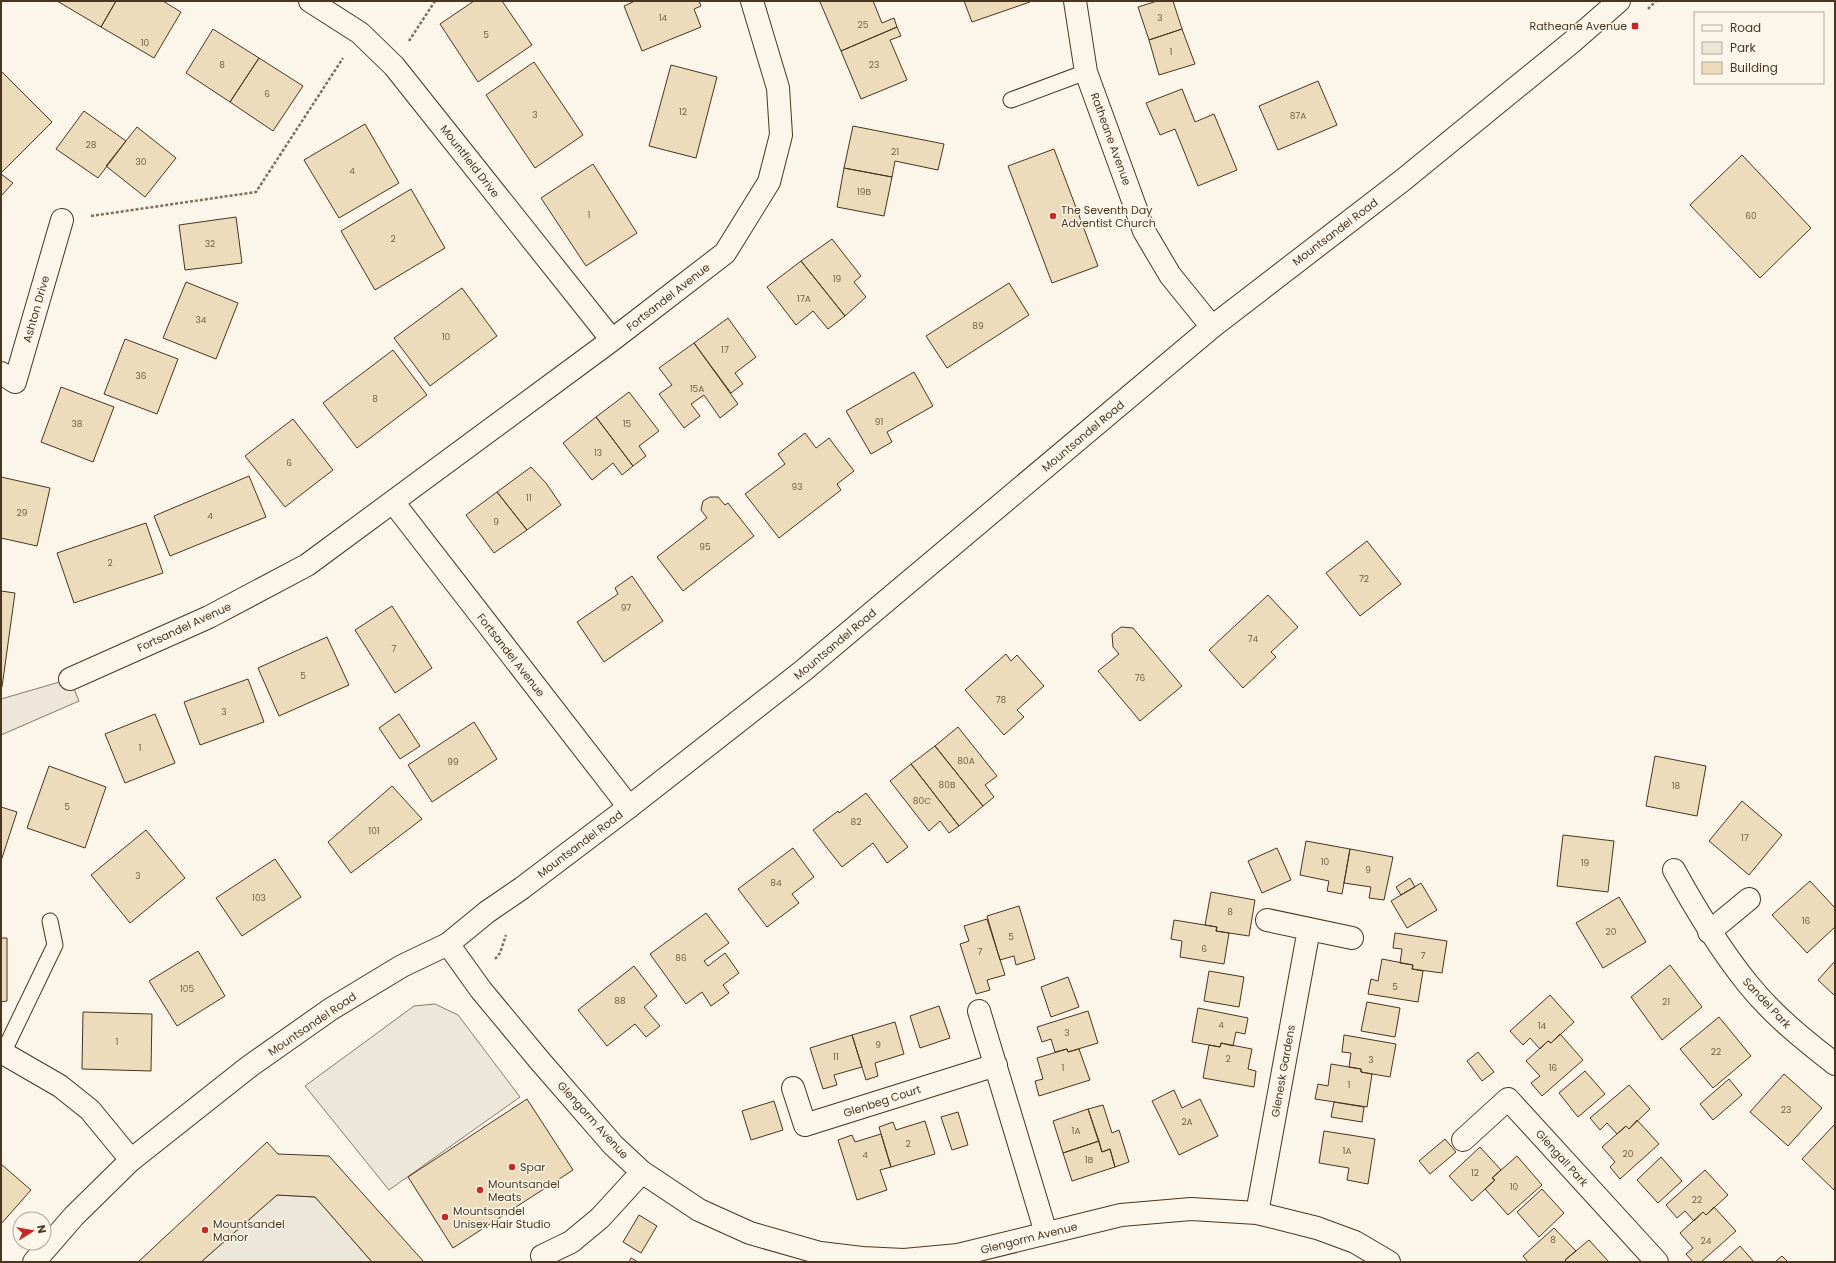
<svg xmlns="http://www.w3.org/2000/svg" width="1836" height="1263" viewBox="0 0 1836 1263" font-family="Poppins,sans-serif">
  <rect width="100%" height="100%" fill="#fbf6e9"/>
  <path fill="#ede6d9" stroke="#887966" d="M70 679 79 701 1 735V699Z"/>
  <path fill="#ede7d9" stroke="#887966" d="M435 1004 458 1015 520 1097 389 1190 305 1086 414 1006Z
    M277 1195 315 1197 372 1262H201Z"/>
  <path fill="#ecdcbc" stroke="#4a3520" d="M57 1H116L101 27Z
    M116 1H163L181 12 154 58 101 27Z
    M474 1H502L532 45 478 82 440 24Z
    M635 1H699L701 6 694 9 701 27 642 51 624 6Z
    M823 1H873L882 23 894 18 897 27 841 51 820 2Z
    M964 1H1030V2L972 22Z
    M1157 1H1173L1182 29 1149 40 1138 7Z
    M897 27 901 36 890 40 907 80 861 99 841 51Z
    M213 29 259 58 230 102 186 73Z
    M1182 29 1195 64 1159 75 1149 40Z
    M259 58 303 86 273 131 230 102Z
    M534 62 583 135 535 168 486 95Z
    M671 65 717 77 696 158 649 146Z
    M1 71 52 122 1 173Z
    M1318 81 1337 125 1278 150 1259 106Z
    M1182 89 1195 122 1214 114 1237 170 1198 186 1175 129 1160 135 1146 103Z
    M84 111 126 141 98 178 56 149Z
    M365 124 399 183 339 218 304 160Z
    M853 126 944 144 938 170 895 161 892 177 844 168Z
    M137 127 176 158 145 197 106 166Z
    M1054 149 1098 266 1052 283 1008 166Z
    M1742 155 1811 228 1760 278 1690 205Z
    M593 164 637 233 586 266 541 198Z
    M844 168 892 177 884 216 837 207Z
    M1 174 13 183 1 196Z
    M411 189 445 248 375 290 341 231Z
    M236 217 242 263 185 270 179 225Z
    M832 239 861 276 854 282 866 297 845 316 801 261Z
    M801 261 845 316 828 329 813 311 796 325 767 287Z
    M186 282 238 303 216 359 163 338Z
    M1009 283 1029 315 947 368 926 336Z
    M462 288 497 336 430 386 394 338Z
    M728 318 756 357 735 373 743 384 731 393 694 343Z
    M125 339 178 359 157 414 104 394Z
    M694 343 738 404 720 418 704 395 691 404 700 416 684 428 659 394 672 385 659 368Z
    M393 350 427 395 357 448 323 403Z
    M914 372 933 406 887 432 892 442 871 454 846 411Z
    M61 387 114 407 93 462 41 442Z
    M629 392 659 431 639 446 646 456 633 466 596 417Z
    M596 417 633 466 622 475 613 463 592 480 563 443Z
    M293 419 333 470 285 507 245 456Z
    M805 433 816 448 829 438 854 471 837 484 841 490 779 538 745 494 785 464 778 454Z
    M531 467 546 483 561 505 527 530 497 492Z
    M249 476 266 517 170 556 154 516Z
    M1 477 50 488 37 546 1 538Z
    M497 492 527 530 494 553 466 515Z
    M710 497H718L725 505 728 503 754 536 683 591 657 557 707 518 701 510 703 501Z
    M146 523 163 573 74 603 57 553Z
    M1367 541 1401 584 1360 616 1326 573Z
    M632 576 663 621 604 662 577 622 618 594 615 588Z
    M1 591 15 593 2 687H1Z
    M1268 595 1298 627 1271 652 1276 657 1243 688 1209 650Z
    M392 606 432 668 395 693 355 630Z
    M1121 627 1133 628 1182 686 1140 721 1098 671 1119 654 1113 647 1112 634Z
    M327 637 349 685 279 716 258 668Z
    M1006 654 1011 661 1017 655 1044 686 1017 710 1024 717 1004 735 965 690Z
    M248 679 264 722 200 745 184 702Z
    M155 714 175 763 125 783 105 734Z
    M399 714 420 746 400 759 379 728Z
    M474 722 497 759 432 802 408 765Z
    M958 727 997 776 985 785 994 797 983 806 935 746Z
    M935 746 983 806 959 826 911 764Z
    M1655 756 1706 766 1697 816 1646 806Z
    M911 764 959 826 949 833 940 821 929 831 890 781Z
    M49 766 106 787 85 848 27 828Z
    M392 786 422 819 351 873 328 842Z
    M866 793 908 847 887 863 873 843 842 867 813 830 838 811 839 813Z
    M1742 801 1782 835 1749 875 1709 841Z
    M1 807 17 812 1 861Z
    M146 830 185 878 130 923 91 875Z
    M1563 835 1614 841 1608 892 1557 886Z
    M1306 841 1350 849 1342 894 1327 891 1329 881 1300 875Z
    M793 848 814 877 792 894 799 903 767 927 738 889Z
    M1277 848 1291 880 1262 893 1248 861Z
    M1350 849 1393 857 1384 900 1369 898 1371 887 1344 883Z
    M275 859 301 897 242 936 216 898Z
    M1410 878 1415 887 1401 895 1396 887Z
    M1810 881 1835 908V927L1807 953 1772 915Z
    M1421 883 1437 910 1407 928 1391 901Z
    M1211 892 1255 900 1249 936 1216 931 1217 927 1205 925Z
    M1619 897 1646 942 1603 968 1576 923Z
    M1019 906 1035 959 1016 965 1014 956 1000 960 987 916Z
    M706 913 729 943 704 961 708 966 725 953 739 973 723 985 729 993 711 1006 702 992 686 1004 650 954Z
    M987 919 1005 975 987 980 990 990 976 994 960 944 969 941 964 926Z
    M1174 920 1217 927 1216 931 1229 933 1224 964 1180 957 1182 941 1171 939Z
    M1395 933 1447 941 1442 973 1412 969 1413 965 1400 963 1402 949 1393 948Z
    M1 938H7V1001L1 1002Z
    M198 951 225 996 177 1026 149 981Z
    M1382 959 1413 965 1412 969 1423 971 1418 1002 1368 994 1371 979 1378 981Z
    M1835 961V996L1818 980Z
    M1670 965 1702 1007 1662 1040 1631 997Z
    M634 966 657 996 644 1007 660 1026 646 1037 635 1024 607 1046 578 1010Z
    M1209 971 1244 977 1239 1007 1204 1001Z
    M1068 977 1079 1007 1051 1017 1041 987Z
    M1550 995 1574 1022 1551 1043 1548 1041 1540 1049 1530 1038 1523 1045 1510 1031Z
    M1367 1002 1400 1008 1395 1037 1361 1031Z
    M939 1006 950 1038 920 1048 910 1016Z
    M1198 1008 1248 1018 1245 1034 1236 1032 1233 1046 1221 1043 1220 1047 1192 1042Z
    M1088 1011 1098 1043 1068 1052 1067 1049 1055 1052 1051 1039 1042 1042 1037 1027Z
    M83 1012 152 1014 151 1071 82 1069Z
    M1719 1017 1751 1056 1713 1088 1680 1049Z
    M895 1022 904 1054 875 1063 878 1076 866 1080 852 1035Z
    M1560 1034 1583 1060 1542 1096 1531 1083 1540 1076 1526 1061 1548 1041 1551 1043Z
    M852 1035 862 1067 834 1075 837 1085 823 1089 810 1048Z
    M1344 1035 1396 1044 1390 1077 1361 1072V1069L1349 1067 1351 1053 1342 1052Z
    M1221 1043 1252 1049 1248 1069 1256 1071 1254 1087 1203 1078 1209 1045 1220 1047Z
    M1067 1049 1068 1052 1079 1049 1090 1080 1039 1096 1035 1081 1043 1079 1037 1058Z
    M1478 1052 1494 1072 1482 1081 1467 1061Z
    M1331 1064 1361 1069V1072L1372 1074 1367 1107 1315 1099 1318 1084 1328 1086Z
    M1585 1071 1605 1094 1578 1117 1559 1093Z
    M1784 1074 1822 1108 1788 1146 1750 1112Z
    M1729 1079 1742 1095 1713 1120 1700 1104Z
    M1629 1085 1650 1109 1629 1129 1626 1126 1617 1134 1607 1123 1600 1130 1590 1118Z
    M1174 1090 1182 1108 1200 1099 1218 1136 1179 1155 1152 1101Z
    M527 1099 573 1170 453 1248 408 1177Z
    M774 1101 783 1130 751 1140 742 1111Z
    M1334 1102 1364 1107 1362 1122 1331 1117Z
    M1103 1105 1112 1133 1119 1130 1129 1162 1115 1167 1110 1149 1102 1152 1088 1109Z
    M1088 1109 1099 1141 1063 1153 1053 1121Z
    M958 1112 968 1145 952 1150 941 1117Z
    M1637 1120 1659 1144 1620 1179 1610 1167 1615 1162 1602 1147 1626 1126 1629 1129Z
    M925 1121 935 1154 891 1167 879 1127 893 1122 896 1130Z
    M1835 1124V1191L1802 1159Z
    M1324 1131 1375 1139 1368 1184 1347 1180 1349 1168 1319 1163Z
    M881 1134 891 1167 880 1170 887 1190 857 1200 838 1140 852 1135 855 1142Z
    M1445 1139 1456 1152 1430 1174 1419 1161Z
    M1099 1141 1102 1152 1110 1149 1115 1167 1072 1181 1063 1153Z
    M267 1142 278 1154 329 1156 424 1262H372L315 1197 277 1195 201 1262H138Z
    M1480 1147 1501 1170 1492 1178 1495 1180 1472 1201 1449 1176Z
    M1517 1156 1542 1185 1508 1215 1485 1189 1495 1180 1492 1178Z
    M1661 1157 1682 1181 1658 1203 1637 1180Z
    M1 1164 31 1190 1 1224Z
    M1705 1170 1728 1195 1706 1215 1703 1212 1694 1221 1685 1211 1677 1218 1666 1205Z
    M1542 1189 1564 1213 1539 1237 1517 1212Z
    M1714 1207 1736 1231 1701 1262H1693L1686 1254 1693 1248 1680 1233 1703 1212 1706 1215Z
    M639 1215 657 1226 641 1253 623 1242Z
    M1554 1228 1576 1251 1565 1260 1567 1262H1528L1523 1256Z
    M1589 1240 1609 1262H1567L1565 1260Z
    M1740 1246 1754 1262H1722Z
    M1782 1256 1788 1262H1775Z
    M631 1258 638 1262H629Z"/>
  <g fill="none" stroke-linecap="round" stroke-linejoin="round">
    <g stroke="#4a3520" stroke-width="17">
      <path id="lane" d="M1011 100 1086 72
        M3 1053 55 945 50 921"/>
    </g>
    <g stroke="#4a3520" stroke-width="24">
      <path id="street" d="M310 1 360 33 394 66 612 340
        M1075 1 1086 72 1144 231 1170 275 1212 327
        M1 373 15 382 62 220
        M393 502 629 807
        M70 679 209 617 307 565 612 340 725 253 769 182 781 135 778 88 752 1
        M1674 870C1696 910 1719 948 1748 984 1773 1015 1804 1040 1835 1064
        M1267 920 1352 938
        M1709 932 1749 899
        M448 944 481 990 540 1061 613 1145 642 1172 699 1210 750 1233 820 1253 862 1258 904 1260 958 1255 1121 1215 1191 1209 1257 1213 1317 1228 1355 1242 1389 1262
        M979 1011 1046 1233
        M1 1052 60 1086 90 1110 131 1160
        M793 1088 805 1125 996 1065
        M1463 1140 1508 1099 1657 1262
        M1257 1213 1309 929
        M545 1262 542 1256 571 1242 600 1218 642 1172"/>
    </g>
    <g stroke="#4a3520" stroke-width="24">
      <path id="secondary" d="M34 1262 74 1216 131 1160 250 1066 331 1009 402 966 448 944 487 912 522 888 629 807 804 670 1212 327 1403 180 1572 42 1619 1"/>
    </g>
    <path stroke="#7f6f5c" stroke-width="2.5" stroke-dasharray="3 2" stroke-linecap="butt" d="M1648 9 1656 1
      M409 41 435 1
      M91 216 256 192 343 58
      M495 959 500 953 506 935"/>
    <use href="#lane" stroke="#fbf6e9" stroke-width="15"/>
    <use href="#street" stroke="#fbf6e9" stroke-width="22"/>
    <use href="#secondary" stroke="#fbf6e9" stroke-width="22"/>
  </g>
  <g fill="#c62828" stroke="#fbf6e9" stroke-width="1.5">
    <rect x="1631" y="22" width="8" height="8" rx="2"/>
    <circle cx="1053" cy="216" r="4"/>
    <circle cx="512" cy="1167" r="4"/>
    <circle cx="480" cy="1190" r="4"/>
    <circle cx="445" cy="1217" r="4"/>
    <circle cx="205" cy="1230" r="4"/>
  </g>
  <g text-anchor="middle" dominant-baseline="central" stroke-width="3" stroke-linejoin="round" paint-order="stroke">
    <g font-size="9" fill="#725f47">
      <text x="663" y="18">14</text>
      <text x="1160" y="18">3</text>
      <text x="863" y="25">25</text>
      <text x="486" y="35">5</text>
      <text x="145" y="43">10</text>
      <text x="1171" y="52">1</text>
      <text x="222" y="65">8</text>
      <text x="874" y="65">23</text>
      <text x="267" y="94">6</text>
      <text x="683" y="112">12</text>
      <text x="535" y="115">3</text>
      <text x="1298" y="116">87A</text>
      <text x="91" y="145">28</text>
      <text x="895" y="152">21</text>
      <text x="141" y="162">30</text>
      <text x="352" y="171">4</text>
      <text x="864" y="192">19B</text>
      <text x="589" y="215">1</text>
      <text x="1751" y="216">60</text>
      <text x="393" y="239">2</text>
      <text x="210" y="244">32</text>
      <text x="837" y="279">19</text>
      <text x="804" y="299">17A</text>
      <text x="201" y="320">34</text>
      <text x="978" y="326">89</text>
      <text x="446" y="337">10</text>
      <text x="725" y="350">17</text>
      <text x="141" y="376">36</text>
      <text x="697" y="389">15A</text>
      <text x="375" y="399">8</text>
      <text x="879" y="422">91</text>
      <text x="77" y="424">38</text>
      <text x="627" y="424">15</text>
      <text x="598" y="453">13</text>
      <text x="289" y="463">6</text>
      <text x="797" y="487">93</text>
      <text x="529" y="498">11</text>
      <text x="22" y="513">29</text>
      <text x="210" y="516">4</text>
      <text x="496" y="522">9</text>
      <text x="705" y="547">95</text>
      <text x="110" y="563">2</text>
      <text x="1364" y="579">72</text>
      <text x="626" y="608">97</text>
      <text x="1253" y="639">74</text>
      <text x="394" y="649">7</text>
      <text x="303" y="676">5</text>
      <text x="1140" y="678">76</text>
      <text x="1001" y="700">78</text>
      <text x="224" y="712">3</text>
      <text x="140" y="748">1</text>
      <text x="966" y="761">80A</text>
      <text x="453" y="762">99</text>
      <text x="947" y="785">80B</text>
      <text x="1676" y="786">18</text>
      <text x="922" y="801">80C</text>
      <text x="67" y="807">5</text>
      <text x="856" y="822">82</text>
      <text x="374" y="831">101</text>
      <text x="1745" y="838">17</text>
      <text x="1325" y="862">10</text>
      <text x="1585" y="863">19</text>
      <text x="1368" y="870">9</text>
      <text x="138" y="876">3</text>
      <text x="776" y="883">84</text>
      <text x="259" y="898">103</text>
      <text x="1230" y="912">8</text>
      <text x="1806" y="921">16</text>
      <text x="1611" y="932">20</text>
      <text x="1011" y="937">5</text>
      <text x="1204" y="949">6</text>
      <text x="980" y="952">7</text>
      <text x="1423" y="956">7</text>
      <text x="681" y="958">86</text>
      <text x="1395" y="987">5</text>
      <text x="187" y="989">105</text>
      <text x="620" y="1001">88</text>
      <text x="1666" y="1002">21</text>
      <text x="1221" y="1025">4</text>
      <text x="1542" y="1026">14</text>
      <text x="1067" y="1033">3</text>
      <text x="117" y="1042">1</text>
      <text x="878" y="1045">9</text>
      <text x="1716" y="1052">22</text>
      <text x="836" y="1057">11</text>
      <text x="1228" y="1059">2</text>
      <text x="1371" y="1060">3</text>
      <text x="1063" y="1068">1</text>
      <text x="1553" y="1068">16</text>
      <text x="1349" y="1085">1</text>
      <text x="1786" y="1110">23</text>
      <text x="1187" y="1122">2A</text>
      <text x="1076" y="1131">1A</text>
      <text x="908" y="1144">2</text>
      <text x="1347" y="1151">1A</text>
      <text x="1628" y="1154">20</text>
      <text x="865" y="1155">4</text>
      <text x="1089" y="1160">1B</text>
      <text x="1475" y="1173">12</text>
      <text x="1514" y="1187">10</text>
      <text x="1697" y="1200">22</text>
      <text x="1553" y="1240">8</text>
      <text x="1706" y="1241">24</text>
    </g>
    <g font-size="11" fill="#4a3520" stroke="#fbf6e9" text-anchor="start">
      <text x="1627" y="26" text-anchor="end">Ratheane Avenue</text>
      <text x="1061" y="210">The Seventh Day<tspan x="1061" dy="13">Adventist Church</tspan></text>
      <text x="520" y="1167">Spar</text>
      <text x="488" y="1184">Mountsandel<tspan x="488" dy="13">Meats</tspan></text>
      <text x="453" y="1211">Mountsandel<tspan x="453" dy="13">Unisex Hair Studio</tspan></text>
      <text x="213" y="1224">Mountsandel<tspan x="213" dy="13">Manor</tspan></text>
    </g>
    <g font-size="11" fill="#4a3520" stroke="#fbf6e9">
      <text transform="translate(1111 139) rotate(70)">Ratheane Avenue</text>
      <text transform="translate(470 161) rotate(52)">Mountfield Drive</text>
      <text transform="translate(1335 232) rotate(-37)">Mountsandel Road</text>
      <text transform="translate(668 297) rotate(-38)">Fortsandel Avenue</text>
      <text transform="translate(36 309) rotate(-74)">Ashton Drive</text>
      <text transform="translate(1083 436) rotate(-40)">Mountsandel Road</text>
      <text transform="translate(184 627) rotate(-25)">Fortsandel Avenue</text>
      <text transform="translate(835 644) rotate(-40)">Mountsandel Road</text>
      <text transform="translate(511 655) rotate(52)">Fortsandel Avenue</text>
      <text transform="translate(580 844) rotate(-37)">Mountsandel Road</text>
      <text transform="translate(1767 1003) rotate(47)">Sandel Park</text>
      <text transform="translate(312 1024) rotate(-34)">Mountsandel Road</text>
      <text transform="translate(1283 1071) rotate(-80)">Glenesk Gardens</text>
      <text transform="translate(882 1101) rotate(-18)">Glenbeg Court</text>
      <text transform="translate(593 1120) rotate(48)">Glengorm Avenue</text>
      <text transform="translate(1562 1158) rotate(48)">Glengall Park</text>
      <text transform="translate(1029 1238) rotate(-14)">Glengorm Avenue</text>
    </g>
  </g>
  <rect width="1836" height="1263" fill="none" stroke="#4a3520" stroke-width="4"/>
  <rect x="1694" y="12" width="130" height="72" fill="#fbf6e9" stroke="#b4a999"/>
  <rect x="1702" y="25" width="20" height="6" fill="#fbf6e9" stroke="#b4a999"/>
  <text x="1730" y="32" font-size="12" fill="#4a3520">Road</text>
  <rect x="1702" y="42" width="20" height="12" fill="#ede6d9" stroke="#b4a999"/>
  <text x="1730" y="52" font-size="12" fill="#4a3520">Park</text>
  <rect x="1702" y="62" width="20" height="12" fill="#ecdcbc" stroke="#b4a999"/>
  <text x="1730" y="72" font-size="12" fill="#4a3520">Building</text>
  <g transform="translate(32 1231) rotate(79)"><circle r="19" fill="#fbf6e9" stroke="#b4a999"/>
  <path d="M0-3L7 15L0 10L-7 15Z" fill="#c62828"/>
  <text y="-6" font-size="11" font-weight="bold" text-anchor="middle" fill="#4a3520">N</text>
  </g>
</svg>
